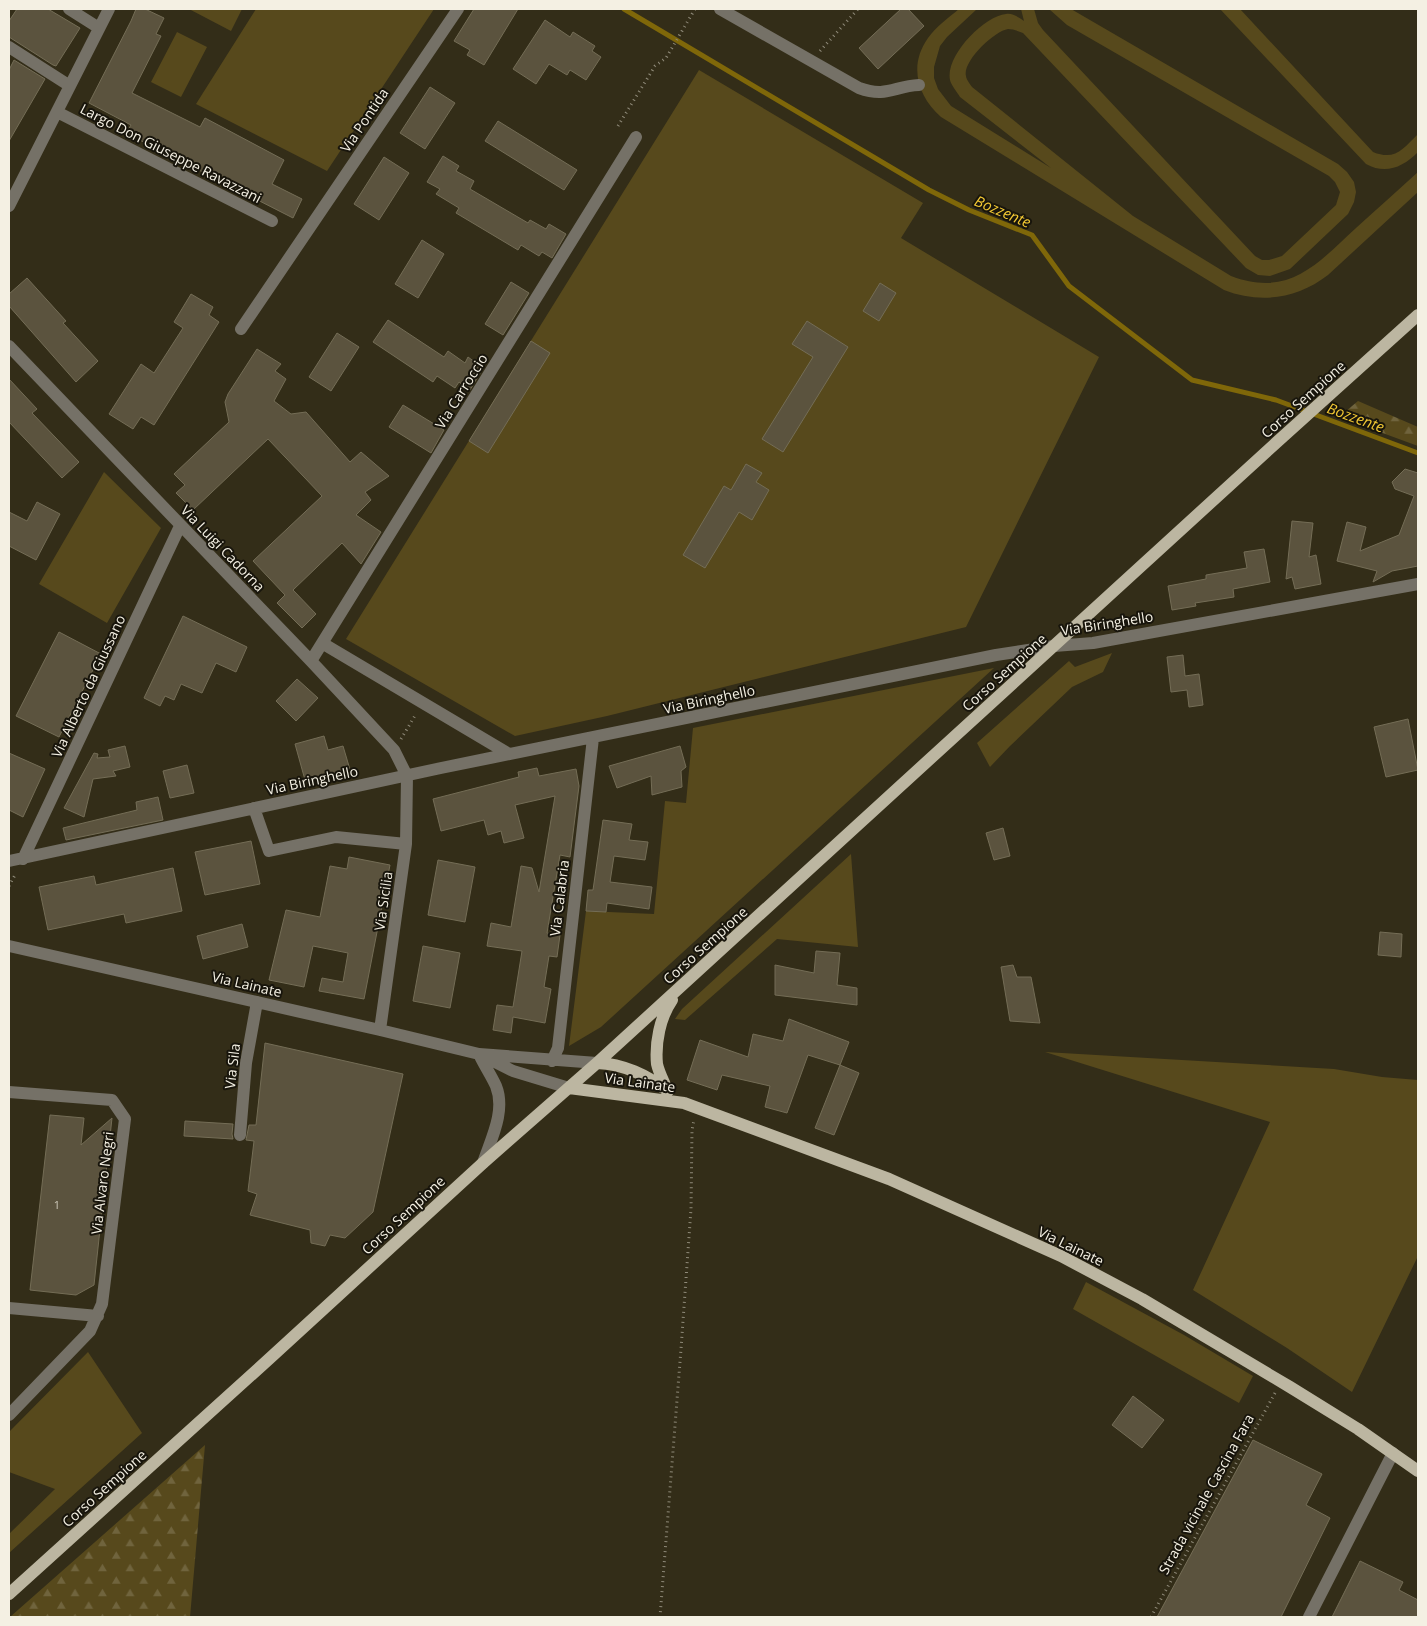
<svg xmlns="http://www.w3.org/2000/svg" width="1427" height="1626" viewBox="0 0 1427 1626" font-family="'Open Sans',sans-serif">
  <defs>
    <pattern id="forest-firs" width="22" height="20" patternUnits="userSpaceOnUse" patternTransform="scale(1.25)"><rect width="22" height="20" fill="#57491c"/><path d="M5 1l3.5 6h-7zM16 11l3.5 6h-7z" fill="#70643d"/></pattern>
  </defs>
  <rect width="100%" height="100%" fill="#332d18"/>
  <path fill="#57491c" d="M189 9H242L231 31Z
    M256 9H434L327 171 196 104Z
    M959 9H977L947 37 940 46 934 67V78L938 89 951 106 1051 168 960 97C957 92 951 85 950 80 945 56 984 16 1006 14 1013 13 1018 17 1024 21L1021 9H1034L1038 23 1043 30 1255 256 1262 260H1269L1282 256 1336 205 1340 192 1335 182 1329 176 1067 25 1049 9H1071L1338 164 1347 172 1354 182 1356 192 1354 202 1348 214 1290 269 1270 276 1258 275 1246 268 1023 33C1018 31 1013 29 1008 29 994 31 962 62 966 76 966 79 970 84 972 87L1133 216 1231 276C1289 298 1317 264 1356 228 1377 209 1398 190 1418 172V192L1328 275C1297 299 1260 304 1224 290L941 117C918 97 908 66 928 38 936 27 948 18 959 9Z
    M1220 9H1240L1373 152C1395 161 1403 149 1418 134V152C1403 167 1386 175 1366 164Z
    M177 32 207 47 181 97 151 82Z
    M699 70 923 203 901 238 1099 357 966 627 607 716 515 736 346 639Z
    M104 472 161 528 107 623 39 584Z
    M1112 653 1103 672 1072 687 1010 746 990 767 977 743 1069 661 1075 667Z
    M994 668 601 1027 569 1046 586 911 654 914 665 801 686 803 693 728Z
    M851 854 858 947 777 939 685 1020 675 1019 682 1009Z
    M1045 1052 1334 1069 1382 1077 1418 1080V1256L1352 1392 1287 1348 1193 1290 1270 1122Z
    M1086 1282 1184 1335 1253 1376 1239 1403 1073 1309Z
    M88 1352 142 1433 9 1553V1534L55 1489 9 1472V1432Z"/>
  <path fill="url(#forest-firs)" d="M1358 401 1418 427V446L1339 417Z
    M205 1445 190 1617H10Z"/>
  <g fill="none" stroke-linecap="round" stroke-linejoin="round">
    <path stroke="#7f6709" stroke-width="5" d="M624 9 929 190 969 210 1032 235 1069 286 1192 380 1276 400 1418 453"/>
  </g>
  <path fill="#5b533e" stroke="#746d56" d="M17 9H48L80 28 56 66 53 65 9 37V21Z
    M136 9H145L164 18 156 34 161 36 132 93 200 127 205 118 284 160 272 184 302 199 293 218 126 133 131 125 89 103 131 21Z
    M474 9H518L484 65 467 55 470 50 454 41Z
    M901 9H908L924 26 878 69 859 48Z
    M545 20 570 37 573 32 595 46 592 51 601 57 586 80 570 70 567 75 549 64 536 84 513 69Z
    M14 60 45 79 9 141V70Z
    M430 87 455 103 425 149 400 133Z
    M498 121 577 170 564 190 485 141Z
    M443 156 459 166 456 171 474 181 470 189 528 223 530 220 546 229 549 224 566 234 552 258 542 252 539 256 521 245 518 250 456 213 459 208 436 194 440 189 427 182Z
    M384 157 409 173 379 220 354 204Z
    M422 240 444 254 418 298 395 284Z
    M27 278 66 321 63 323 98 361 76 382 9 306V294Z
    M511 282 529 293 503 335 485 324Z
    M880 283 896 293 879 321 863 311Z
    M191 294 213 307 209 315 219 322 154 425 141 417 133 429 109 414 141 364 154 373 183 328 174 322Z
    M388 320 444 357 448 351 465 363 468 357 483 368 470 390 459 382 455 388 437 376 433 382 373 342Z
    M807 321 848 347 783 452 762 439 813 357 792 344Z
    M337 333 359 347 331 391 309 377Z
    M531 341 550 353 488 453 469 441Z
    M257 349 281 364 275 371 286 379 274 401 291 414 306 412 350 462 361 452 389 476 365 492 371 500 356 515 381 532 361 564 342 543 293 590 316 614 302 628 277 603 285 595 253 561 322 496 268 439 193 510 176 493 185 485 174 474 229 422 225 402 228 394Z
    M9 379 37 409 32 413 79 462 62 478 9 422Z
    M403 405 444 430 431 453 389 427Z
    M746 464 762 473 756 482 769 490 752 520 739 512 705 568 683 555 724 486 731 490Z
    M1405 469 1418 473V566L1392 571 1373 582 1377 571 1337 561 1347 522 1366 527 1360 551 1399 535 1414 496 1395 489 1392 482Z
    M37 502 60 514 36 560 9 546V512L27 521Z
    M1292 521 1313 523 1309 557 1316 555 1321 584 1295 589 1292 577 1286 579Z
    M1264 549 1270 582 1233 589 1234 597 1195 603 1196 606 1172 610 1168 586 1206 579V575L1247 568 1244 552Z
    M183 616 247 647 236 672 216 663 202 693 181 684 174 700 165 696 160 706 144 698Z
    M59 632 101 654 59 737 16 716Z
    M1183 655 1185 676 1199 674 1203 705 1189 707 1187 690 1171 692 1167 657Z
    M297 679 318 698 296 721 276 701Z
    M1408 719 1418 770 1386 777 1374 727Z
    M324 736 328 750 343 746 351 773 333 779 331 773 305 780 295 744Z
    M125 746 130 767 113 771 116 776 93 779 84 817 64 808 94 753 98 754 97 758 110 757 108 750Z
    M680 746 686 767 681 771 682 787 652 795 651 776 617 788 609 766Z
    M9 753 45 769 23 817 9 810Z
    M187 765 194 793 170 798 163 771Z
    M537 768 539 776 576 769 579 786 570 857 560 855 547 933 560 935 557 957 549 956 544 987 551 989 545 1023 513 1017 511 1033 493 1030 497 1005 513 1007 522 951 487 946 491 923 511 927 521 866 532 868 539 892 555 796 515 805 524 838 504 843 501 831 488 835 484 820 441 831 433 799 519 777 518 772Z
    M158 797 163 820 66 840 63 828 137 810 136 802Z
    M603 820 632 824 629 840 648 842 645 860 614 856 610 882 652 887 649 909 607 903 606 912 586 911 588 890H593Z
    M1003 828 1010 856 994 860 986 833Z
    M251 841 260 884 205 895 195 852Z
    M349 857 390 865 364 999 319 991 322 978 343 982 348 953 313 946 304 987 269 980 286 910 320 917 330 866 347 869Z
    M438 860 475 867 465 922 428 915Z
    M173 868 182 911 126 923 124 914 48 930 39 887 94 876 96 885Z
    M242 924 248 947 203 959 197 936Z
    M1380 932 1402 934 1401 957 1378 955Z
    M423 946 460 953 450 1008 413 1001Z
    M816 951 840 953 837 985 857 988V1005L775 995V965L814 973Z
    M1013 965 1017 977H1031L1040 1023 1010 1021 1001 967Z
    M789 1019 849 1042 840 1065 808 1055 787 1113 765 1107 770 1086 722 1075 717 1090 687 1080 700 1040 748 1057 753 1034 783 1041Z
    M265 1043 403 1074 373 1212 345 1238 330 1235 325 1246 311 1243 310 1230 250 1215 257 1194 248 1191 254 1141 246 1140 249 1125H256Z
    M840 1065 859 1073 834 1135 815 1128Z
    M50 1115 84 1118 81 1145 112 1118 94 1285 76 1295 30 1290Z
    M185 1121 233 1124 232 1134 233 1139 184 1136Z
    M1133 1396 1164 1420 1142 1448 1112 1425Z
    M1253 1440 1322 1474 1306 1505 1330 1518 1281 1617H1157Z
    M1360 1561 1403 1582 1399 1590 1418 1600V1617H1332Z"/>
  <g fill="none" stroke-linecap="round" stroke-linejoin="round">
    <path stroke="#908b7a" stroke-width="3" stroke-dasharray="1 4" stroke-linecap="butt" d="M820 51 858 9
      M618 126 655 66 666 58 695 9
      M401 739 416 714
      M9 886 15 875
      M660 1617 681 1349 691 1209 692 1130 694 1120
      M1151 1617 1275 1393"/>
    <path stroke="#757167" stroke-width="12" d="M69 9 99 28
      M720 9 859 88C887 98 894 86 919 85
      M9 47 70 86
      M57 112 272 221
      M9 206 109 9
      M241 329 458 9
      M9 346 311 661 394 750 407 776 406 844 380 1030
      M322 643 509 754
      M311 661 636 137
      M254 808 269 851 336 837 406 844
      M23 859 180 526
      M9 861 441 768 996 655 1054 646 1093 643 1418 584
      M9 946 380 1030 479 1054 597 1063
      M479 1054C484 1065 491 1075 496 1086 506 1111 491 1139 483 1163
      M485 1057 513 1071 569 1088
      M552 1061 558 1048 593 738
      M9 1092 112 1100 125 1119 102 1304 90 1331 9 1415
      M240 1135 246 1063 257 1002
      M9 1308 98 1316
      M1309 1617 1393 1453"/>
    <path stroke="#bcb6a1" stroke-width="12" d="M597 1063C624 1064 646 1075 668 1091
      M569 1088 684 1103 889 1179 1061 1256 1142 1299 1290 1387 1358 1429 1418 1471
      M667 1090C664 1082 659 1073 657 1064 655 1043 660 1017 672 1000
      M9 1594 269 1359 483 1163 597 1063 1277 442 1418 315"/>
  </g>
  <g text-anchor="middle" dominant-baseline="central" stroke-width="4" stroke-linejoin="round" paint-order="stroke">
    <g font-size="11" fill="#cec9ba">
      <text x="57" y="1204">1</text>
    </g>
    <g font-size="14" fill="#f4f0e3" stroke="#18150c">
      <text transform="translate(364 120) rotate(-56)">Via Pontida</text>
      <text transform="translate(171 153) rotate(27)">Largo Don Giuseppe Ravazzani</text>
      <text transform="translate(461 391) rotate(-58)">Via Carroccio</text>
      <text transform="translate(1303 399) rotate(-42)">Corso Sempione</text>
      <text transform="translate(223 548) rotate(46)">Via Luigi Cadorna</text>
      <text transform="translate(1107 623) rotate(-9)">Via Biringhello</text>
      <text transform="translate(1004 672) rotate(-42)">Corso Sempione</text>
      <text transform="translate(88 686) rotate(-65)">Via Alberto da Giussano</text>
      <text transform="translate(709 699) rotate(-12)">Via Biringhello</text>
      <text transform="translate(312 780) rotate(-12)">Via Biringhello</text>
      <text transform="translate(559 898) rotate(-83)">Via Calabria</text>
      <text transform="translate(383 901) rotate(-82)">Via Sicilia</text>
      <text transform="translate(705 945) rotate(-42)">Corso Sempione</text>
      <text transform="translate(247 984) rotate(13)">Via Lainate</text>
      <text transform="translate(232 1066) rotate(-83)">Via Sila</text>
      <text transform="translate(640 1082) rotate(8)">Via Lainate</text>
      <text transform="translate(102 1183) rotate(-83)">Via Alvaro Negri</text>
      <text transform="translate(403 1215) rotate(-43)">Corso Sempione</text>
      <text transform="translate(1071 1246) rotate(26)">Via Lainate</text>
      <text transform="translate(104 1488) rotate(-42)">Corso Sempione</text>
      <text transform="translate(1206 1494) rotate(-61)">Strada vicinale Cascina Fara</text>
    </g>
    <g font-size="15" font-style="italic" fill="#f2c833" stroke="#18150c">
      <text transform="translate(1003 211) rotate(23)">Bozzente</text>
      <text transform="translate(1356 417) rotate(20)">Bozzente</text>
    </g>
  </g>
  <rect width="1427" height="1626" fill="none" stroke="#f4f0e3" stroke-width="20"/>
</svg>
